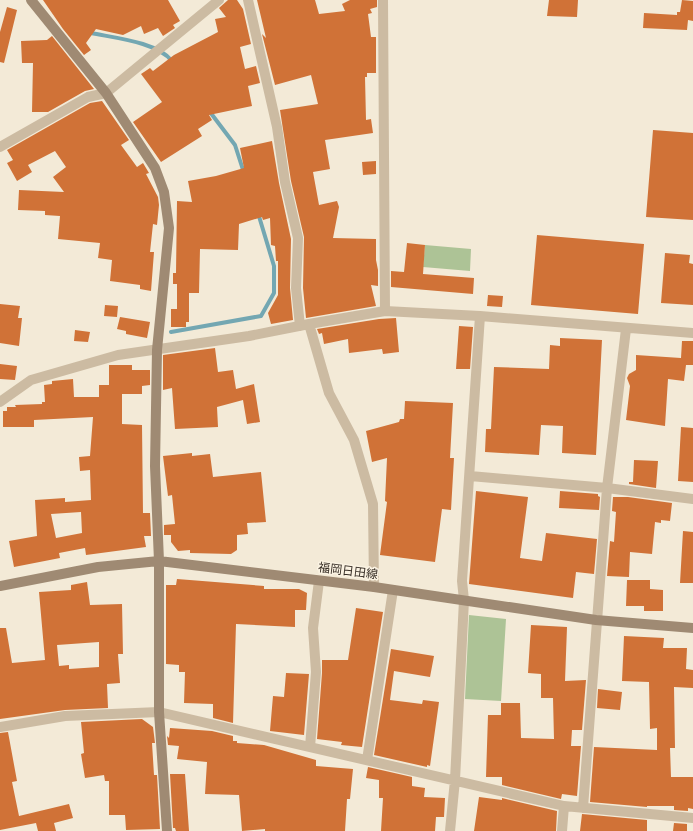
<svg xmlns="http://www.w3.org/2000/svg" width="693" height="831" viewBox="0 0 693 831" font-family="'Public Sans','Noto Sans JP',sans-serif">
  <rect width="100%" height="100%" fill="#f3ead7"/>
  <path fill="#adc396" d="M425 245 471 249 470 271 423 267Z
    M469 615 506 619 501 701 465 699Z"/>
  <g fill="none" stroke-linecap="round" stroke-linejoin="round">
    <path stroke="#73a7b2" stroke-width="4" d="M90 30 91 33C115 38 157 42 172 61
      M210 112 235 145 244 173
      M171 332 261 316 274 293V266L258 213"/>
  </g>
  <path fill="#d07237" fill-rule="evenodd" d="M43 0H168L180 21 173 25 175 28 163 36 158 28 144 34 141 26 123 35 96 29 86 43 91 50 84 55 63 29Z
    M228 0H237L243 9 251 44 240 47 245 69 256 66 260 83 248 86 252 106 209 115 212 120 198 129 202 136 161 162 133 122 162 102 141 74 150 68 153 71 174 55 218 32 215 19 226 17 219 8Z
    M257 0H315L319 14 345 11 342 4 350 0H377V7L370 9 372 13 368 14 371 37H376V73H367V77H365L366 120 371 119 373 133 325 140 330 169 313 172 319 205 337 201 339 207 333 238 376 239V260L378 270V286L371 285 376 306 306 318 303 288 304 237 291 181 280 110 318 104 311 75 275 85 262 34 266 38Z
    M549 0H578L577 17 547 16Z
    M682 0 693 1V21L688 20 687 30 643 28 644 13 677 15V12H680Z
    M7 7 17 10 4 63 0 62V32Z
    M52 36 94 89 85 91 48 112H32L33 63H22L21 41 47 40Z
    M102 101 129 140 121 145 137 167 143 163 149 173 146 174 158 197 159 205 157 225 153 224 150 252H154L151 291 140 289V285L110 281 112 260 98 258 100 243 58 239 60 216 45 215V211L18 210 19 190 64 192 53 177 66 167 55 151 28 165 32 172 17 181 7 163 13 160 7 150 90 103Z
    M653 130 693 133V220L646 217Z
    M272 141 279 183 291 239 290 288 293 320 271 324 268 313 278 295V261H276L275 246 271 245 270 218 263 220 262 217 239 224 238 250 200 249 199 293H189V322H186V327H171V309H177V284H173V273H176L177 201 192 202 188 181 216 176 244 168 240 148Z
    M376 161V174L363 175 362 162Z
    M537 235 644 244 638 314 531 305Z
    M407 243 425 245 423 274 474 278 473 294 391 287V271L404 272Z
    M665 253 690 255 689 263 693 264V305L661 303Z
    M488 295 503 296 502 307 487 306Z
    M0 304 20 306 18 318H22L19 346 0 343Z
    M105 305 118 306 117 317 104 316Z
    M120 317 150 322 147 338 126 334V331L117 329Z
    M396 318 399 352 383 354 382 349 349 353 348 339 324 344 322 333 319 334 317 329 379 319Z
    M459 326 473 327 470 369H456Z
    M75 330 90 332 88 342 74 341Z
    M560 338 602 340 596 455 562 453 563 426 541 425 539 455 485 452 486 429H491L494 367 549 369 550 345 560 346Z
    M682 341H693V365H686L684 381 668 379 665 426 626 420 630 386 627 378 629 374 636 370V355L681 358Z
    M215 348 218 372 233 370 236 389 254 384 260 422 247 424 243 400 217 407 218 427 175 429 172 388 163 390V355Z
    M0 364 17 366 15 380 0 379Z
    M109 365H132V370H150V385L142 386V394H122V424L142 425 143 513H150L151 536H144L146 547 86 555 85 548 59 553 60 558 14 567 9 541 37 536 35 500 65 498V502L91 500 90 470 80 471 79 457 90 456 93 417 34 420V427H3V411H7V407H16L15 405 42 404V402H45L44 385 52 384V381L73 379 74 397H99V385H109ZM81 512 82 533 56 538 51 514Z
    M405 401 453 403 450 458H454L451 510 442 509 435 562 380 555 387 502 385 501 387 458 372 462 366 431 399 422 400 419H404Z
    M681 427 693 428V482L678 481Z
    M192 453V456L210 454 213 477 261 472 266 522 247 523 248 534 237 535V550L231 554 190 553V550L178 551 171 542V535H164V525L175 524 172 495 168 496 163 456Z
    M634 460 658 461 656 488 629 484V482H633Z
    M476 491 528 497 520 558 542 561 546 533 597 539 594 574 576 572 573 598 469 584Z
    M560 491 598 494V496L600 497 599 510 559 508Z
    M613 497H628L672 503 670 521 661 520V523L655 522 652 554 630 552 629 577 607 576 610 541 614 542 616 512 612 511Z
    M683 531 693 532V583H680Z
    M177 579 264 586V589H299L307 593 306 610H295V627L236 624 233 723 213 718V704L184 703 185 672H179V665L166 664V585H176Z
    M627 580H650V589L663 590V611H644V606H626Z
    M87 582 90 605 122 604 123 654H118L120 683 107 684 108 708 65 710 0 719V628H6L12 663 45 660 39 592 71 590V585ZM99 642V667L69 669V665L59 666 57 645Z
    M356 608 383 612 362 747 341 745 342 742 317 739 322 673V660H348Z
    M531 625 567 627 565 681 586 680 582 730H572L571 746H581L577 796 562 794 561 799 502 785V777H486L488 715H501V703H520L521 738 554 739 553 698H541V674L528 673Z
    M624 636 664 638 663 648H687L686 669 693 670V688L674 687 675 748H670L671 777H693V809L688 808V811L674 810V806H647V807L590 802 594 747 657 750V728L650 729 649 682 622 681Z
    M391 649 434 656 430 677 394 671 390 700 422 704 423 700 439 702 430 766 427 765V767L374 755Z
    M286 673 309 674 304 735 270 731 273 696 284 697Z
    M598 689 622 692 620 710 597 708Z
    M142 719 153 727 155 743H152L154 775H157L160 829 126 830 125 815H109V781H105L104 775 85 778 81 754 84 753 81 722Z
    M170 728 212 731 233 736V741H237V743L264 745 316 760V766L353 769 350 799H347L345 831H265V829L242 831 239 795 205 794 207 762 177 759 179 746 168 745 167 736 169 738Z
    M8 732 17 781 12 782 19 816 69 804 73 818 54 823 56 831H38L36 823 0 830V733Z
    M368 767 412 777V786L425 788 424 797 445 798 444 817H436L435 831H381L383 798H379V780L366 778Z
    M170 774H185L189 831H176L175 828H173Z
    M479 797 502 800V798L557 811 556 831H474Z
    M582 814 647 820V831H580Z
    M674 823 687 824V831H673Z"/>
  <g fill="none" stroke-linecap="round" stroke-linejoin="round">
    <path stroke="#ccbba2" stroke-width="10" d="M248 0 277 127 285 182 298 238 296 288 300 326
      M383 0 385 311
      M0 147 88 97 106 93 219 0
      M309 324 329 393 354 440 373 504 374 587
      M0 402 31 380 118 355 249 336 309 324 385 311 480 316 693 333
      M470 476 607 488 693 499
      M0 727 65 716 159 712 564 806 693 818
      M310 747 316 672 313 628 319 581
      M367 760 393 590
      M583 808 607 488 626 329
      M450 831 455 780 464 600 462 581 480 316
      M562 831 564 806"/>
    <path stroke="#9f8a73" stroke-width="10" d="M31 0 106 93 155 168 164 192 169 228 157 350 155 466 159 561V712L167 831
      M0 586 98 567 159 561 374 587 596 620 693 628"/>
  </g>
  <g text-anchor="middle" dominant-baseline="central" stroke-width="3" stroke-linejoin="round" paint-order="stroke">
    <g font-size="12" fill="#362d25" stroke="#fbf3e3">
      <text transform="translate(348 571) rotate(7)">福岡日田線</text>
    </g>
  </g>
</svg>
